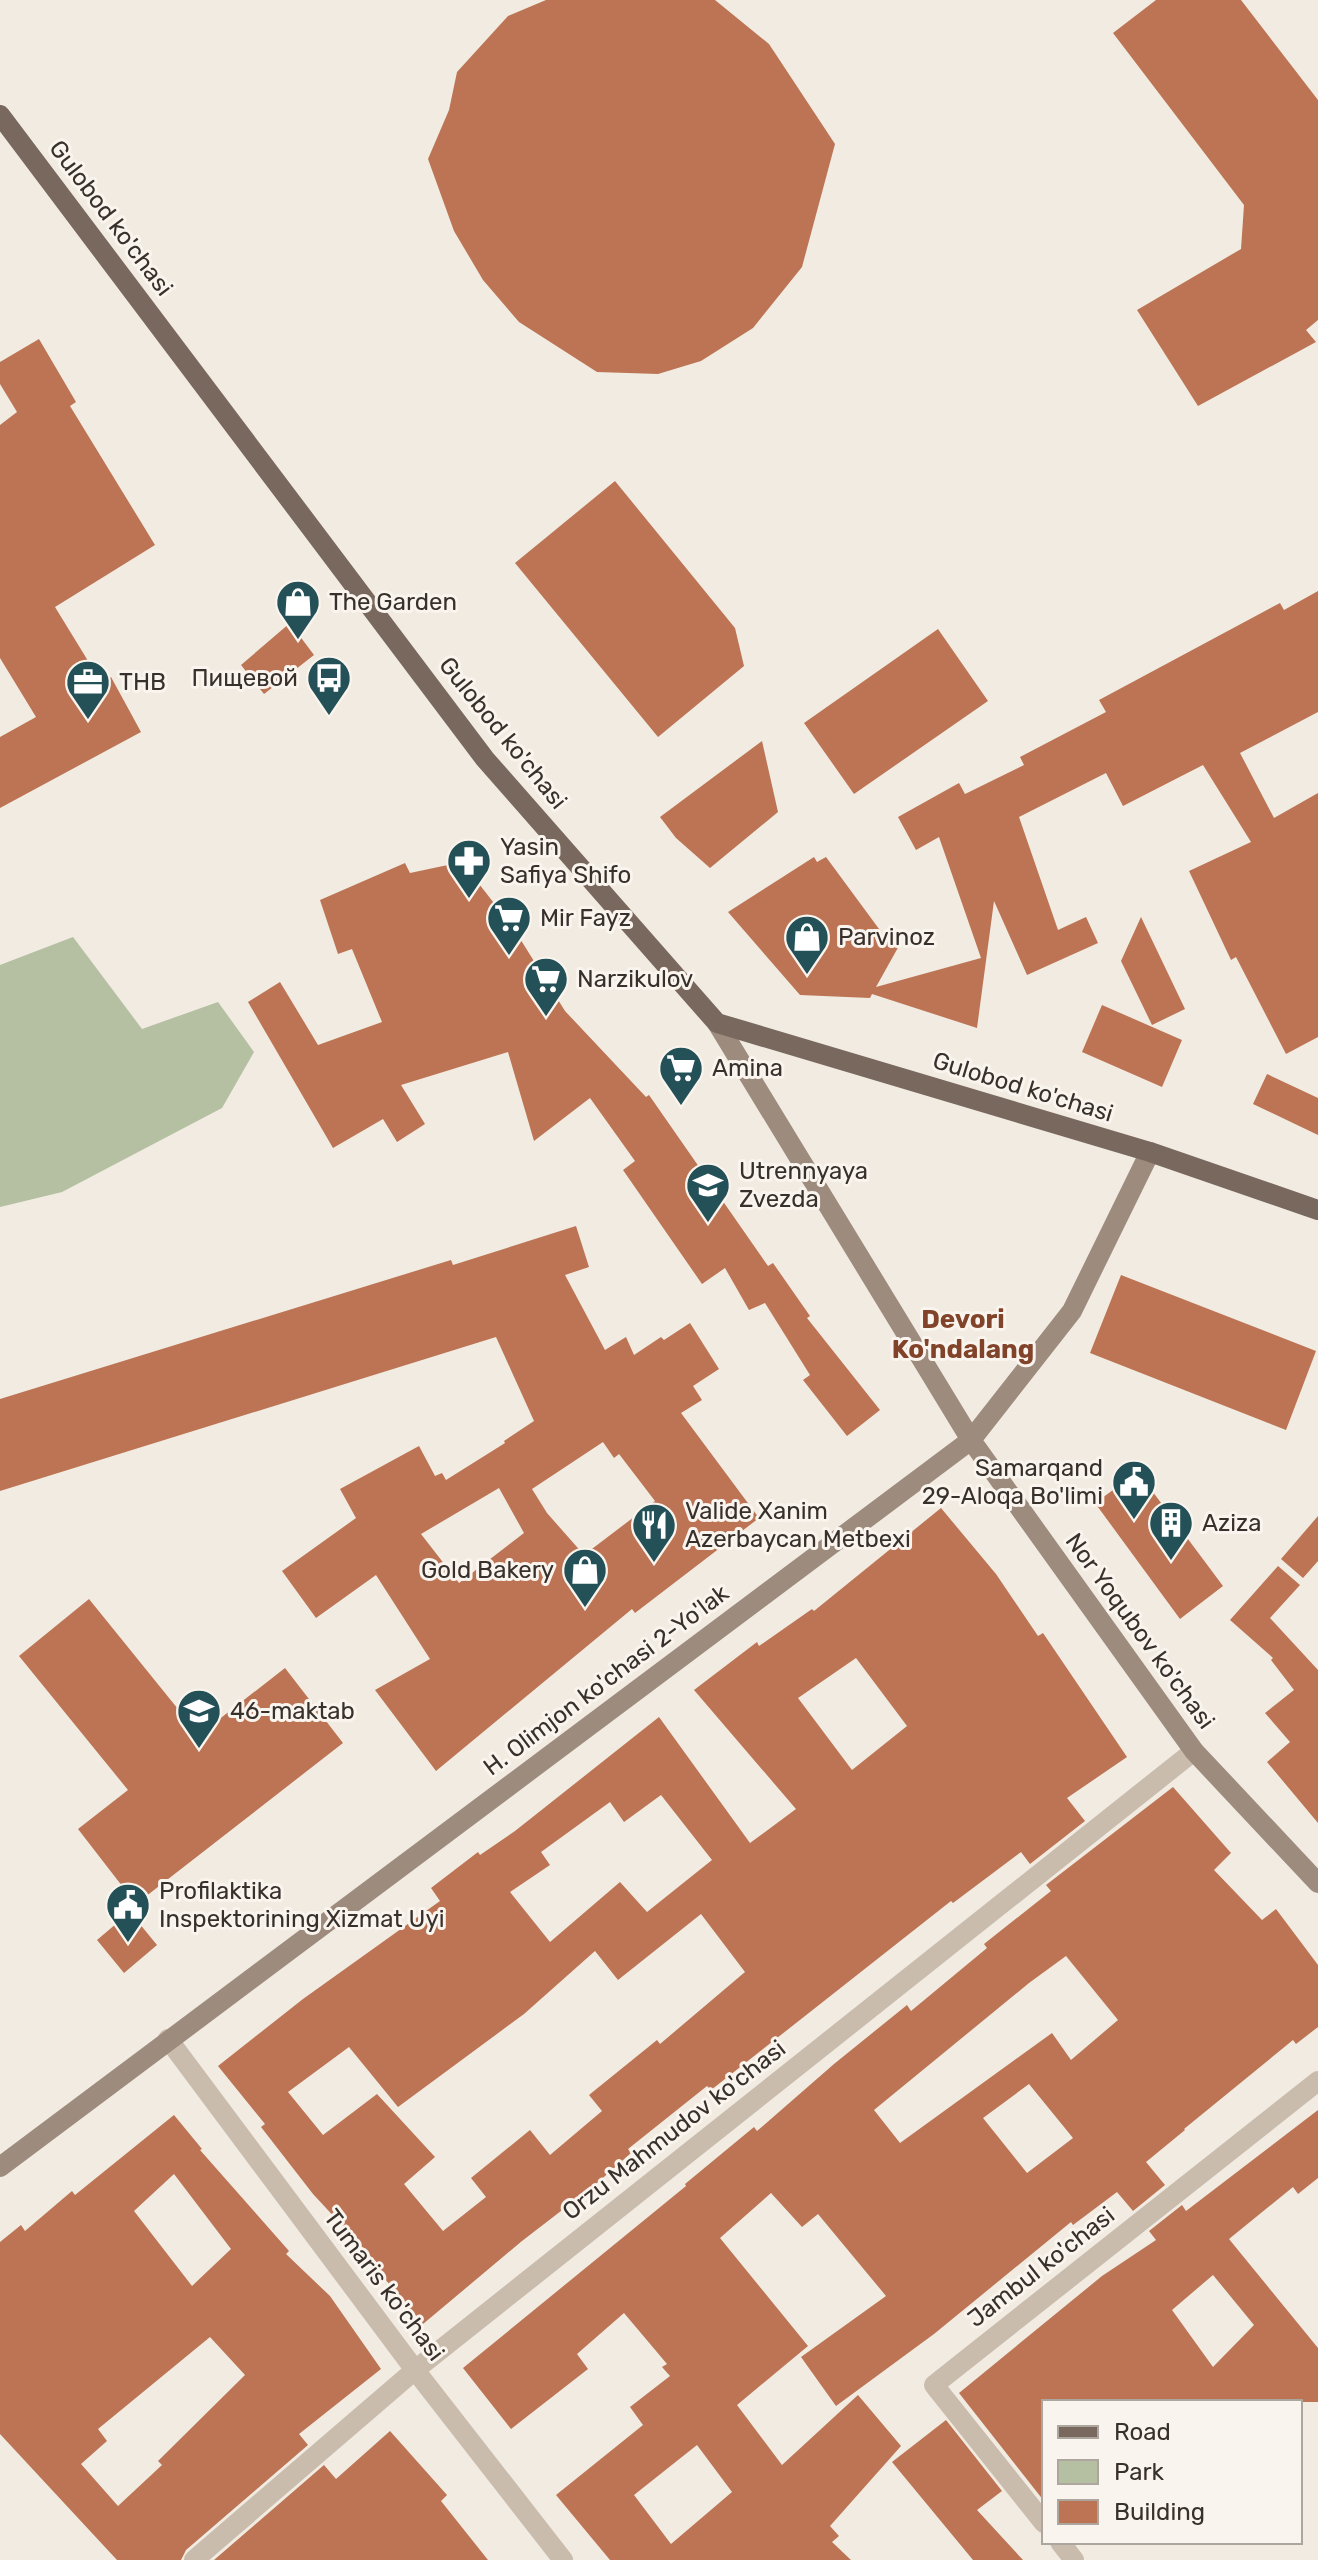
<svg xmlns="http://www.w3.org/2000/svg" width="1318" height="2560" viewBox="0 0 1318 2560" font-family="Rubik,sans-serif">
  <rect width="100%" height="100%" fill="#f1ebe1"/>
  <path fill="#b4c0a1" d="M73 937 142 1029 218 1002 254 1052 222 1108 62 1192 0 1207V965Z"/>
  <path fill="#bc7454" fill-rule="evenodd" d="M546 0H715L769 44 835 144 802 267 753 328 701 361 658 374 597 372 519 322 483 280 454 231 428 159 449 110 457 72 508 16Z
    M1156 0H1241L1318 100V320L1306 330 1316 342 1198 406 1137 310 1241 249 1244 205 1113 33Z
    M39 339 76 402 70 406 155 545 55 607 101 682 111 677 141 732 0 808V737L36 717 0 658V425L17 412 0 384V362Z
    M615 481 735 628 744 666 658 737 515 563Z
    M1318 591V712L1240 753 1274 818 1318 793V1037L1286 1054 1236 957 1231 960 1189 871 1251 842 1203 765 1123 806 1106 773 1019 817 1058 930 1086 917 1098 943 1027 975 994 901 977 1028 872 994 870 998 800 995 728 912 814 857 817 862 826 857 882 933 900 944 876 987 981 958 939 837 916 850 898 817 959 783 965 794 1024 765 1020 757 1106 712 1099 700 1280 603 1284 610Z
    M290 623 314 655 264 694 241 665Z
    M938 629 988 701 854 794 804 723Z
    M762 741 778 812 710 868 676 838 660 817Z
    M462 862 514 929 565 1011 646 1097 649 1095 768 1266 773 1263 810 1316 807 1318 880 1410 847 1436 803 1380 810 1375 765 1303 749 1310 725 1268 702 1284 623 1170 635 1161 590 1098 534 1141 508 1052 401 1085 425 1124 397 1142 383 1119 333 1148 248 1002 280 982 318 1045 382 1022 352 949 338 954 320 900 405 863 410 873Z
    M1141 917 1185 1009 1152 1025 1121 961Z
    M1102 1005 1182 1040 1162 1087 1082 1052Z
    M1267 1074 1318 1098V1135L1253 1104Z
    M576 1226 589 1267 565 1275 605 1350 626 1337 634 1355 661 1337 664 1340 690 1323 719 1369 693 1386 702 1400 681 1413 759 1518 635 1613 632 1609 436 1771 375 1690 430 1659 376 1575 316 1618 282 1571 356 1518 340 1489 419 1446 435 1476 442 1473 446 1480 505 1443 504 1441 534 1421 496 1337 0 1491V1399L451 1260 453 1265ZM603 1442 614 1458 619 1454 655 1501 584 1555 547 1513 532 1489ZM499 1488 524 1533 459 1583 421 1534Z
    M1121 1275 1316 1351 1286 1430 1090 1353Z
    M1138 1472 1223 1586 1180 1619 1095 1503Z
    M941 1508 996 1574 1038 1636 1043 1633 1127 1757 1067 1798 1085 1821 1030 1864 1021 1852 953 1903 951 1901 711 2090 707 2086 628 2149 631 2153 596 2184 522 2241 423 2324 374 2266 377 2263 313 2194 261 2127 265 2124 218 2066 303 1999 440 1901 431 1888 478 1852 480 1855 515 1831 659 1717 750 1843 796 1809 694 1690 757 1642 759 1646 812 1609 814 1611ZM856 1658 907 1726 852 1770 798 1698ZM661 1795 712 1860 647 1912 620 1882 550 1942 510 1892 550 1865 541 1852 610 1802 624 1822ZM701 1914 745 1972 660 2044 657 2040 589 2095 602 2111 550 2155 530 2130 471 2178 486 2197 443 2231 404 2184 435 2157 377 2094 323 2135 288 2092 349 2047 398 2107 524 2014 595 1951 618 1980Z
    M1318 1516V1561L1303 1578 1281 1559Z
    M1278 1566 1300 1585 1270 1618 1318 1670V1823L1267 1762 1290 1742 1265 1713 1294 1690 1271 1660 1273 1658 1230 1620Z
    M89 1599 199 1735 285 1668 343 1743 136 1904 78 1829 128 1790 19 1656Z
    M1173 1787 1231 1853 1214 1870 1262 1920 1276 1909 1318 1965V2027L1296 2044 1293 2040 1184 2129 1185 2130 1146 2162 1165 2185 1133 2211 1117 2192 1073 2225 1071 2222 934 2334 836 2406 801 2357 886 2296 818 2214 802 2227 771 2193 720 2238 808 2346 737 2405 782 2465 858 2395 901 2446 830 2526 839 2536 832 2542 851 2560H610L556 2495 643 2425 630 2407 670 2376 662 2367 667 2364 624 2313 577 2354 588 2369 511 2429 463 2368 686 2186 685 2184 754 2127 757 2131 834 2064 907 2005 911 2011 987 1948 984 1944 1051 1891 1046 1885ZM1066 1956 1118 2020 1071 2060 1052 2033 900 2143 874 2110 1029 1983ZM1029 2084 1073 2138 1027 2173 983 2118ZM697 2445 732 2492 671 2544 634 2495Z
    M130 1912 157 1945 124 1973 97 1940Z
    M1318 2110V2178L1298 2194 1293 2187 1229 2239 1318 2348V2402H1044V2501L959 2393 1102 2276 1156 2240 1149 2231 1182 2205 1186 2211ZM1213 2275 1254 2325 1213 2367 1172 2310Z
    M174 2115 202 2149 200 2150 289 2251 286 2254 330 2296 381 2369 299 2434 308 2445 186 2550 181 2560H117L0 2434V2242L21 2225 25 2231 72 2191 75 2195ZM174 2174 231 2249 192 2286 134 2211ZM210 2337 245 2375 158 2461 162 2465 118 2506 81 2464 107 2441 98 2429Z
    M946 2420 1002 2491 977 2510 1023 2560H973L892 2462Z
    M390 2431 447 2495 441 2501 488 2560H214L324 2465 336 2479Z"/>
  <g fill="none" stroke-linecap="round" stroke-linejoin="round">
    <path stroke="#c9bcad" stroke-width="20" d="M168 2039 415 2370 563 2560
      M1044 2523 934 2385 1318 2081
      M1060 2542 1074 2560
      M194 2560 415 2370 1194 1751"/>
    <path stroke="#9d8b7e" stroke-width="20" d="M717 1023 971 1440 1194 1751 1318 1883
      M0 2167 971 1440 1072 1311 1150 1152"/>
    <path stroke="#79685e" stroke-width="20" d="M0 115 485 759 717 1023 1150 1152 1318 1210"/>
  </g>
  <defs>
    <g id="shop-pin" transform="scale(2.3)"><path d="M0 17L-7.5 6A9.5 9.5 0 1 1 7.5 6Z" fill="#245057" stroke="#f9f4ed"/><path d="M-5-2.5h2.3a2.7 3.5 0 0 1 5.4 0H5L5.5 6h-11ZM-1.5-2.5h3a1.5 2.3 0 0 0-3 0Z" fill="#fff"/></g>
    <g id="bus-pin" transform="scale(2.3)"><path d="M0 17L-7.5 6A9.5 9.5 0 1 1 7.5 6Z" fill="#245057" stroke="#f9f4ed"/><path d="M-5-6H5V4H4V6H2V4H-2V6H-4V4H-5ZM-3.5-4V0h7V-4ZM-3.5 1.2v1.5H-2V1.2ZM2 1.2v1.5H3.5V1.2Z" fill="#fff"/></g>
    <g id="office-pin" transform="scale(2.3)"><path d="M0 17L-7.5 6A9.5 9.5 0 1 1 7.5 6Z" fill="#245057" stroke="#f9f4ed"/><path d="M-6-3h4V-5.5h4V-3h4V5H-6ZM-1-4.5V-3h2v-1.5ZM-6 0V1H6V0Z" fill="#fff"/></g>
    <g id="pharmacy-pin" transform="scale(2.3)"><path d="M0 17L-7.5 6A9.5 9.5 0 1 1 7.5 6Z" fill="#245057" stroke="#f9f4ed"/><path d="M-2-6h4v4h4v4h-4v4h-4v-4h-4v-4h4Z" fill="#fff"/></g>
    <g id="supermarket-pin" transform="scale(2.3)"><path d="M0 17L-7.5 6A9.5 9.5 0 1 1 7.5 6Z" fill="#245057" stroke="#f9f4ed"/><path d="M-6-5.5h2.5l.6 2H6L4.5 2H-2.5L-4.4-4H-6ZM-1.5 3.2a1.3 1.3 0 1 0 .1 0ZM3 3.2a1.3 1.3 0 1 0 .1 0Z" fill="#fff"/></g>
    <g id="school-pin" transform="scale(2.3)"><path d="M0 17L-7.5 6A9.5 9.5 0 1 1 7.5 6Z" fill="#245057" stroke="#f9f4ed"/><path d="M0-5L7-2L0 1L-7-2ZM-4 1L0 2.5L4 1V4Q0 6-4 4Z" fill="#fff"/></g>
    <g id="civic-pin" transform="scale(2.3)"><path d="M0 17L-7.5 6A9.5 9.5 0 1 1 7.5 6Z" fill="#245057" stroke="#f9f4ed"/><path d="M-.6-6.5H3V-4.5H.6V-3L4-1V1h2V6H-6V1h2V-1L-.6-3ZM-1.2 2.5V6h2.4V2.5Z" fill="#fff"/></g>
    <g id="building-pin" transform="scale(2.3)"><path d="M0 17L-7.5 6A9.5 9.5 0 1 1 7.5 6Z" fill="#245057" stroke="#f9f4ed"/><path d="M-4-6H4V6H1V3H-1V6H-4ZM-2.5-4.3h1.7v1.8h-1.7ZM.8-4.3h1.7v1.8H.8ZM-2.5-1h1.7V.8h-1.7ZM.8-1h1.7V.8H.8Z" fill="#fff"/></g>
    <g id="restaurant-pin" transform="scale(2.3)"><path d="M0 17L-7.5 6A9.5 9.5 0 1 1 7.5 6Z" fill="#245057" stroke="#f9f4ed"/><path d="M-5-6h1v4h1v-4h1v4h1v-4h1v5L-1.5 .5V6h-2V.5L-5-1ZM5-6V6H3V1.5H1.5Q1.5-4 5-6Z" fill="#fff"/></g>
  </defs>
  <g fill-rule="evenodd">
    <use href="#shop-pin" x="298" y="602"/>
    <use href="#bus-pin" x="329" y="678"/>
    <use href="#office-pin" x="88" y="682"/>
    <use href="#pharmacy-pin" x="469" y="861"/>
    <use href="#supermarket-pin" x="509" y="918"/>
    <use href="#shop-pin" x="807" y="937"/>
    <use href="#supermarket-pin" x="546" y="979"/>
    <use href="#supermarket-pin" x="681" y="1068"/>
    <use href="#school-pin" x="708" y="1185"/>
    <use href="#civic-pin" x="1134" y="1482"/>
    <use href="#building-pin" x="1171" y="1523"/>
    <use href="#restaurant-pin" x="654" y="1525"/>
    <use href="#shop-pin" x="585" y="1570"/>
    <use href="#school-pin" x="199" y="1711"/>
    <use href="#civic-pin" x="128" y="1905"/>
  </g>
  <g text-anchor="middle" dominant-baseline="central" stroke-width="6" stroke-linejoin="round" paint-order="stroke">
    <g font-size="24" fill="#38302b" stroke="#f9f4ed">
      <text transform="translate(111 218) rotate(53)">Gulobod ko'chasi</text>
      <text transform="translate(503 733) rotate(51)">Gulobod ko'chasi</text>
      <text transform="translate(1023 1087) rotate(17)">Gulobod ko'chasi</text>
      <text transform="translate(1140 1631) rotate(54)">Nor Yoqubov ko'chasi</text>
      <text transform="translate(606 1680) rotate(-37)">H. Olimjon ko'chasi 2-Yo'lak</text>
      <text transform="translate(674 2130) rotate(-38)">Orzu Mahmudov ko'chasi</text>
      <text transform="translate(1041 2267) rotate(-38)">Jambul ko'chasi</text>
      <text transform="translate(384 2285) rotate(53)">Tumaris ko'chasi</text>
    </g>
    <g font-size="24" fill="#38302b" stroke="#f9f4ed" text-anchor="start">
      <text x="329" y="602">The Garden</text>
      <text x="298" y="678" text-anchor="end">Пищевой</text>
      <text x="119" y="682">THB</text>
      <text x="500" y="847">Yasin<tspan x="500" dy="28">Safiya Shifo</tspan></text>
      <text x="540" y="918">Mir Fayz</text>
      <text x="838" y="937">Parvinoz</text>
      <text x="577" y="979">Narzikulov</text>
      <text x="712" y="1068">Amina</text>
      <text x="739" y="1171">Utrennyaya<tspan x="739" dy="28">Zvezda</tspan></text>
      <text x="1103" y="1468" text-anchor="end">Samarqand<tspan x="1103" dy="28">29-Aloqa Bo'limi</tspan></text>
      <text x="685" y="1511">Valide Xanim<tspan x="685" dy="28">Azerbaycan Metbexi</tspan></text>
      <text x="1202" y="1523">Aziza</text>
      <text x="554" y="1570" text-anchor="end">Gold Bakery</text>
      <text x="230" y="1711">46-maktab</text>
      <text x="159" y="1891">Profilaktika<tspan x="159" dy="28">Inspektorining Xizmat Uyi</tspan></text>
    </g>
    <g font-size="26" font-weight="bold" fill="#81442a" stroke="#f9f4ed">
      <text x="963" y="1319">Devori<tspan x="963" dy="30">Ko'ndalang</tspan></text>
    </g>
  </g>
  <rect x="1042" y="2400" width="260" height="144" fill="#f9f4ed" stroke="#aca69f" stroke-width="2"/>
  <rect x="1058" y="2426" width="40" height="12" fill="#79685e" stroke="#aca69f" stroke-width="2"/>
  <text x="1114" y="2440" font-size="24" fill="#38302b">Road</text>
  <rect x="1058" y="2460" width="40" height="24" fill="#b4c0a1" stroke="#aca69f" stroke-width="2"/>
  <text x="1114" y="2480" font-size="24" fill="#38302b">Park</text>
  <rect x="1058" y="2500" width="40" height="24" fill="#bc7454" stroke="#aca69f" stroke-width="2"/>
  <text x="1114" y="2520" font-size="24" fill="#38302b">Building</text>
</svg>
